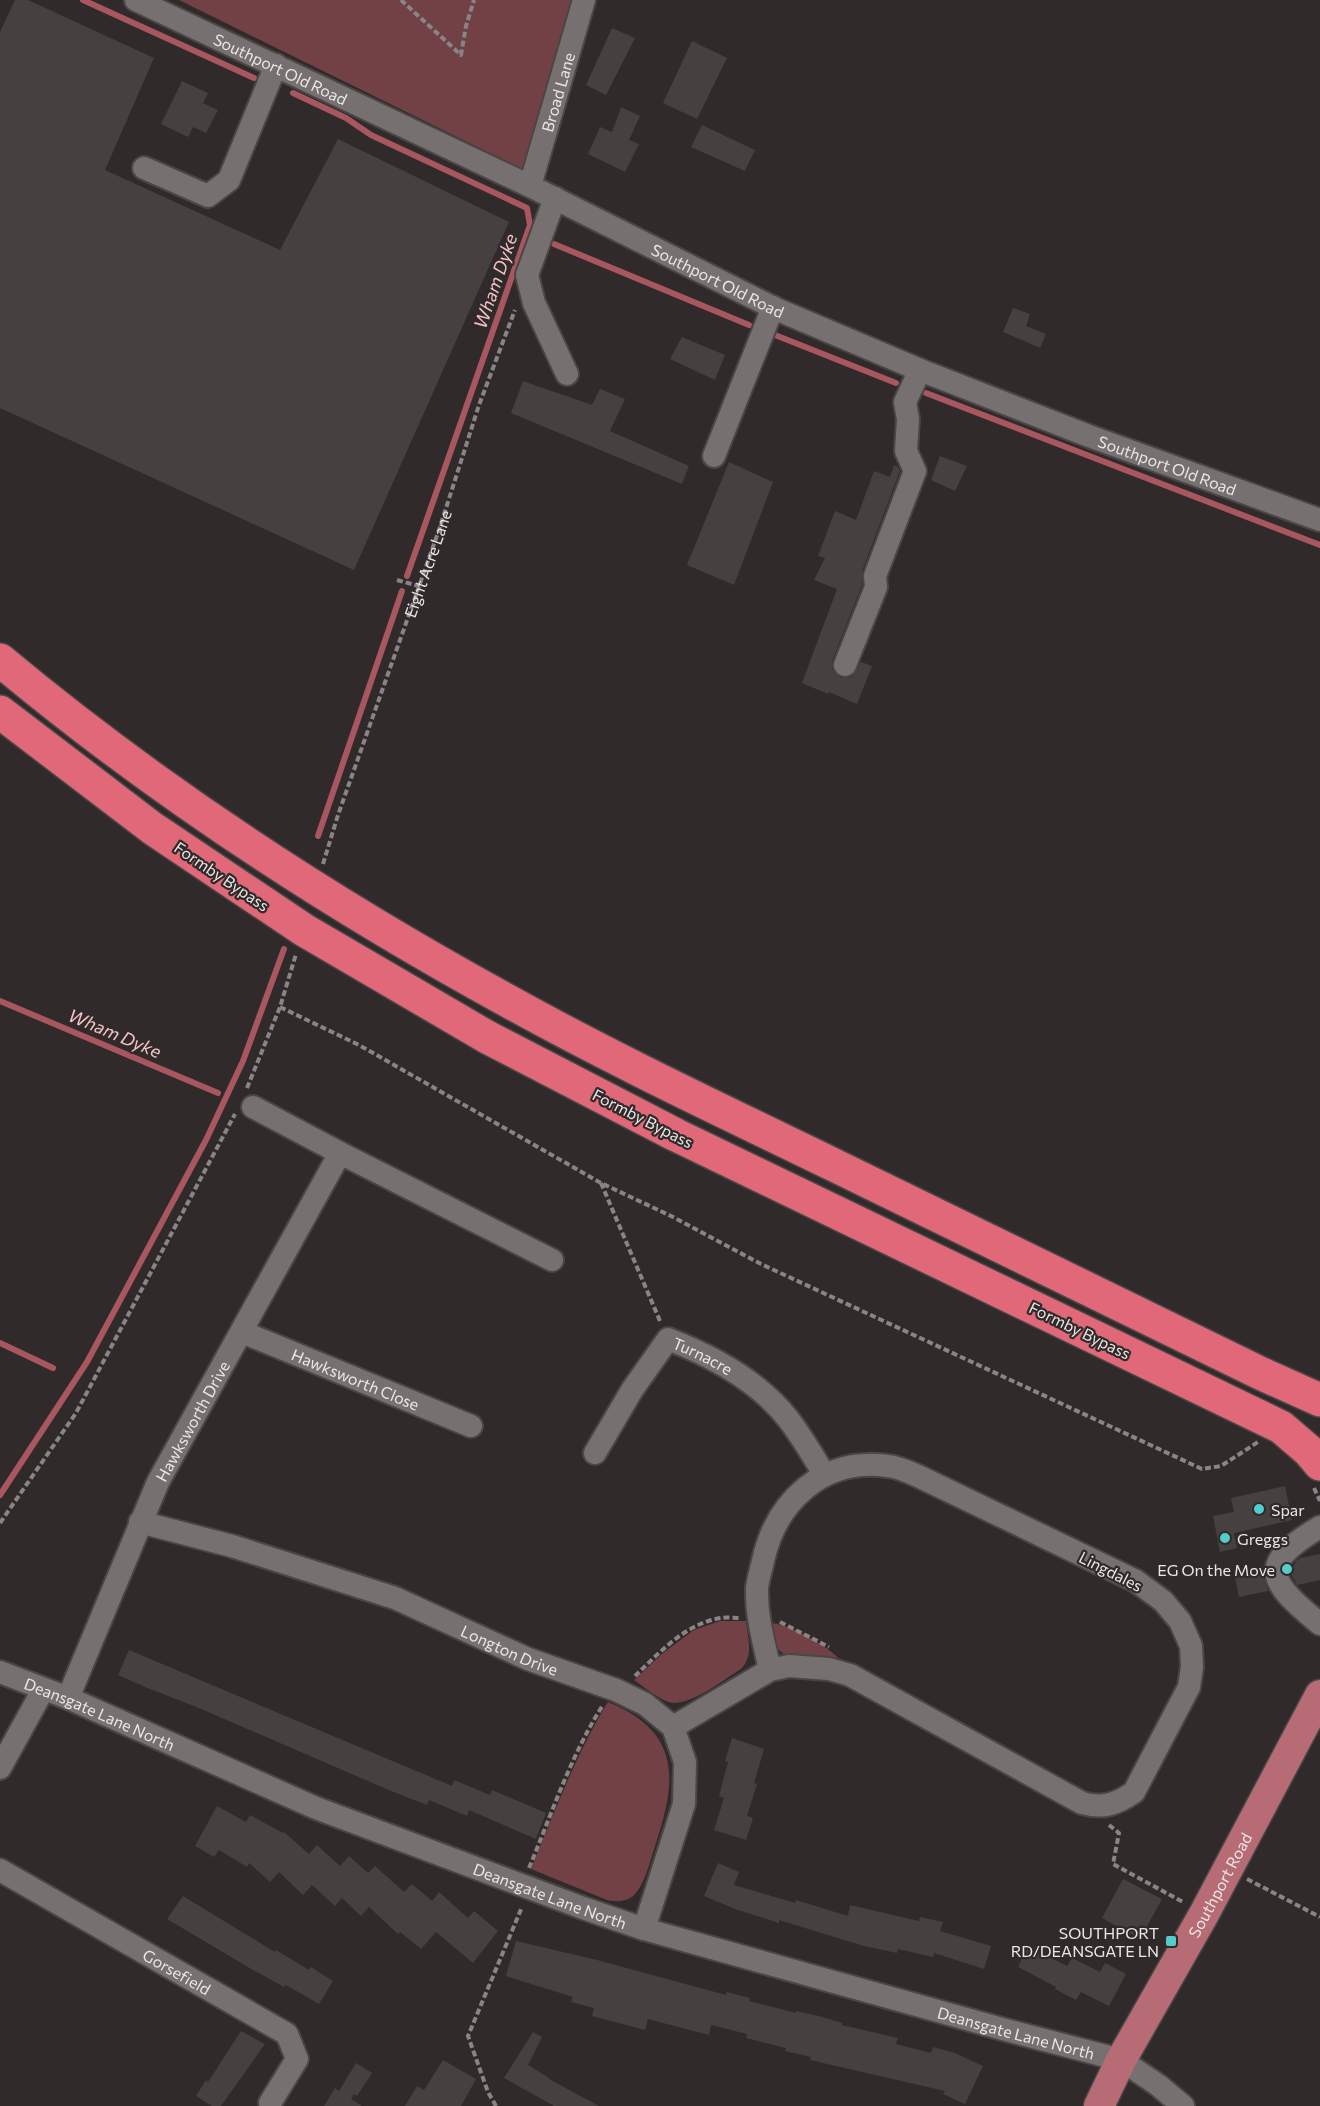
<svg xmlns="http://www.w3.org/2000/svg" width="1320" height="2106" viewBox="0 0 1320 2106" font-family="Commissioner,sans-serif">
  <rect width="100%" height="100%" fill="#302a2b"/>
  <path fill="#714146" d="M179 0H576L524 170Z
    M720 1621H746C748 1639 754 1655 741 1669 724 1679 685 1711 666 1701 655 1696 644 1687 634 1680L663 1653 694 1630Z
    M768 1623C791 1623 832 1648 846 1666L785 1655 773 1645Z
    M608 1702C682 1732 677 1781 655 1846 651 1859 644 1887 633 1896 626 1902 615 1902 607 1900L531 1869C554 1813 576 1754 608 1702Z"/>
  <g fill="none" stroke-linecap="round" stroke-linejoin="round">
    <path stroke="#a85660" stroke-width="6" d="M83 0 254 78
      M293 93 346 118 371 135 527 208 530 225 407 576
      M554 244 749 325
      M775 335 896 383
      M926 393 1320 545
      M318 836 402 591
      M0 1001 218 1093
      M0 1343 53 1368
      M0 1495 87 1362 206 1140 243 1061 284 949"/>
  </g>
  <path fill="#464041" d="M15 0H28L154 58 105 170 280 250 338 139 509 222 354 570 0 408V32Z
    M612 28 635 38 606 95 586 85Z
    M692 41 727 58 697 119 663 103Z
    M182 81 208 93 203 103 218 110 206 133 193 127 188 137 161 124Z
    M621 107 640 116 629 140 639 144 625 172 588 154 600 127 612 132Z
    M702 125 755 150 745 171 691 147Z
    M1013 308 1030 314 1026 326 1046 334 1040 348 1003 332Z
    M682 337 725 355 715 380 670 359Z
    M523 381 592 405 600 389 625 399 610 431 689 466 682 484 511 413Z
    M940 456 967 466 955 491 931 480Z
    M729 462 773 482 734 585 687 565Z
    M894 465 898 467 900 471 862 571V585L832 661V668L834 673 841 678H848L853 676 861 662 872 666 857 704 829 692 828 694 802 683 837 589 814 580 825 558 818 556 835 511 856 520 874 471 890 477Z
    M1285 1486 1292 1520 1234 1533 1237 1548 1220 1552 1213 1516 1234 1512 1231 1498Z
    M1320 1554V1580L1297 1585 1290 1572 1296 1561 1300 1558Z
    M1264 1566V1578L1268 1591 1239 1597 1234 1572Z
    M129 1650 452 1786 454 1780 490 1795 492 1790 546 1813 536 1839 469 1810 467 1816 429 1800 427 1805 391 1791 199 1708 145 1687 118 1675Z
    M732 1738 764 1749 754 1783 757 1784 747 1816 753 1818 746 1840 714 1830 724 1798 719 1796 728 1762 725 1761Z
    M217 1806 246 1822 250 1815 283 1833 284 1832 309 1854 317 1845 340 1866 349 1856 368 1873 375 1866 404 1892 412 1884 432 1901 439 1892 468 1918 474 1911 498 1931 473 1963 436 1932 421 1949 400 1932 398 1934 369 1907 361 1916 342 1898 335 1906 312 1885 303 1895 279 1872 270 1882 249 1863 247 1867 219 1850 214 1857 195 1846Z
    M718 1863 739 1872 734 1885 795 1903 796 1900 848 1916 850 1905 919 1921 920 1917 943 1922 940 1931 991 1946 984 1969 934 1953 933 1957 898 1949 897 1953 864 1946 779 1920V1923L735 1909 704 1896Z
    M1123 1879 1162 1899 1140 1939 1102 1918Z
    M183 1896 275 1952 276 1950 309 1970 311 1967 333 1981 319 2004 286 1985 284 1987 253 1970 167 1919Z
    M516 1941 597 1960 726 1995V1992L750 1998 749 2001 796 2013V2011L819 2016 842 2023V2025L898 2038 896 2044 931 2053 933 2047 955 2053 983 2066 965 2104 943 2094 945 2091 810 2060 811 2057 785 2051 786 2048 746 2038 747 2034 711 2025 709 2035 648 2019 645 2030 592 2016 594 2008 571 2002 573 1997 506 1976Z
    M1028 1946 1067 1966 1072 1958 1100 1972 1105 1963 1126 1974 1109 2006 1081 1992 1076 2000 1055 1989 1056 1987 1018 1967Z
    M241 2031 265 2044 221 2106H212L196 2096 206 2080 208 2082Z
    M533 2032 542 2037 528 2065 549 2078V2079L599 2106H554L504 2078Z
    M443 2060 476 2079 461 2106H405L417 2086 424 2090Z
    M356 2063 372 2073 357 2096 354 2094 351 2099 362 2106H324L335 2088 339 2091Z"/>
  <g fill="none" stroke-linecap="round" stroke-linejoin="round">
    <g stroke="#4a4646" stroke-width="26">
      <g id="minor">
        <path id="s2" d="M136 0 530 186 776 309 920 370 1089 436 1320 520"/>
        <path d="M144 168 208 196 229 180 276 65"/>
        <path id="s3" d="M530 186 584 0"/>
        <path d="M555 198 527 275 534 303 567 374"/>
        <path d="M714 456 773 307"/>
        <path d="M845 665 876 587 875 576 915 471 906 451 908 419 905 402 920 370"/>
        <path d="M253 1107 340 1153"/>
        <path id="s4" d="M242 1332 471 1426"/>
        <path id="s5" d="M595 1453 632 1390 668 1339C712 1356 759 1381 789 1420 802 1437 813 1456 824 1474"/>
        <path id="s6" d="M140 1522 232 1546 395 1598 528 1659 616 1690 645 1704 673 1727 685 1762 684 1804 644 1929"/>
        <path d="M1320 1527C1256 1565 1268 1581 1320 1624"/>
        <path id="s7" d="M0 1672 68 1698 316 1808 583 1908 644 1929 1006 2030 1121 2060 1158 2085 1183 2106"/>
        <path id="s8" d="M68 1698 158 1482 340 1153 552 1260"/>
        <path d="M673 1727 770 1670 789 1666 829 1669 850 1675 1082 1803C1103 1809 1117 1804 1134 1792L1189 1687 1192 1667 1191 1646 1180 1621 1163 1601 1136 1581 918 1476C909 1472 898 1467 888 1466 823 1457 776 1501 763 1561 761 1570 758 1579 757 1588 756 1616 764 1643 770 1670"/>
        <path d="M0 1768 43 1690"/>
        <path id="s9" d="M0 1870 287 2034 297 2059 270 2103"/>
      </g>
    </g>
    <g stroke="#4a4646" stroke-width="33">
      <g id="major">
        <path id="s10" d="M1099 2106 1121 2060 1204 1914 1320 1695"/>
      </g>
    </g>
    <g stroke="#4a4646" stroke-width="36">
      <path id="highway" d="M0 660C157 791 329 903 508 1001 614 1060 725 1112 834 1165 976 1235 1118 1304 1260 1373L1320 1400
        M0 712 152 828 304 930 487 1037 676 1135 1281 1427 1309 1451 1320 1464"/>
    </g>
    <g stroke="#898485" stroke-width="4" stroke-dasharray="6 3" stroke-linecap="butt">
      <path d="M401 0 461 55 466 26 474 0"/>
      <path d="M397 580 419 586"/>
      <path id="s1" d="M323 864 338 815 439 530 479 405 515 310"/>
      <path d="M280 1007 359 1045 601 1183 671 1216 761 1264 1202 1469 1221 1466 1258 1442"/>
      <path d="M247 1088 280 1007 296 954"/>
      <path d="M601 1183 660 1321"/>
      <path d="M1314 1488 1320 1501"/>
      <path d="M0 1523 76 1413 235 1114"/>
      <path d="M780 1622 829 1647"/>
      <path d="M635 1676C659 1653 686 1623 721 1618 727 1617 734 1618 740 1618"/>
      <path d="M1109 1825 1119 1833 1113 1864 1183 1902"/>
      <path d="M529 1868C552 1813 571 1755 603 1705"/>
      <path d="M1247 1879 1320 1917"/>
      <path d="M496 2106 488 2092 468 2036 522 1907"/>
    </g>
    <use href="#minor" stroke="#777071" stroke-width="22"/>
    <use href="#major" stroke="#b66b75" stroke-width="30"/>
    <use href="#highway" stroke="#e06878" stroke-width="33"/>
  </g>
  <g fill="#53cdcb" stroke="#302a2b" stroke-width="2">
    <circle cx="1259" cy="1509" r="6"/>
    <circle cx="1225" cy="1538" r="6"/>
    <circle cx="1287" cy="1569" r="6"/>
    <rect x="1165" y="1935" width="12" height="12" rx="3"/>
  </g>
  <g text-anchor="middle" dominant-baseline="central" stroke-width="4.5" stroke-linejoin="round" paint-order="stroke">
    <g font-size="16" fill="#eae6e6" stroke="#302a2b">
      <text stroke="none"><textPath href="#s2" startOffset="160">Southport Old Road</textPath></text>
      <text stroke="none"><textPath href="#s3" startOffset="98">Broad Lane</textPath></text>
      <text stroke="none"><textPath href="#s2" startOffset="646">Southport Old Road</textPath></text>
      <text stroke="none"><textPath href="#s2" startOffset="1132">Southport Old Road</textPath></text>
      <text stroke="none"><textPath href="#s1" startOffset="318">Eight Acre Lane</textPath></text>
      <text transform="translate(222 876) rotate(34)">Formby Bypass</text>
      <text transform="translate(643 1118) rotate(27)">Formby Bypass</text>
      <text transform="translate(1080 1330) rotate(26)">Formby Bypass</text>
      <text stroke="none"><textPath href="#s5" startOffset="174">Turnacre</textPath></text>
      <text stroke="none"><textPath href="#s4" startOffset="123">Hawksworth Close</textPath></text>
      <text stroke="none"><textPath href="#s8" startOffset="304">Hawksworth Drive</textPath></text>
      <text transform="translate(1111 1571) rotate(27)">Lingdales</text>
      <text stroke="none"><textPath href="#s6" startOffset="392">Longton Drive</textPath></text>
      <text stroke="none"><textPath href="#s7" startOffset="108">Deansgate Lane North</textPath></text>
      <text stroke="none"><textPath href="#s10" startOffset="252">Southport Road</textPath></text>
      <text stroke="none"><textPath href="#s7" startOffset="594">Deansgate Lane North</textPath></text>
      <text stroke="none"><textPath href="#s9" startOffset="204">Gorsefield</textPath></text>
      <text stroke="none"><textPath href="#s7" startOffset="1080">Deansgate Lane North</textPath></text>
    </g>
    <g font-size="16" fill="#eae6e6" stroke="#302a2b" text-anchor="start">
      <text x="1271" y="1509">Spar</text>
      <text x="1237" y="1538">Greggs</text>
      <text x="1275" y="1569" text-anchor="end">EG On the Move</text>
      <text x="1159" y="1932" text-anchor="end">SOUTHPORT<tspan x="1159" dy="18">RD/DEANSGATE LN</tspan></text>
    </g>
    <g font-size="18" font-style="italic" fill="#f3c3c6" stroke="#302a2b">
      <text transform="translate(495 281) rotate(-71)">Wham Dyke</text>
      <text transform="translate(115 1033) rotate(23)">Wham Dyke</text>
    </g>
  </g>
</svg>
